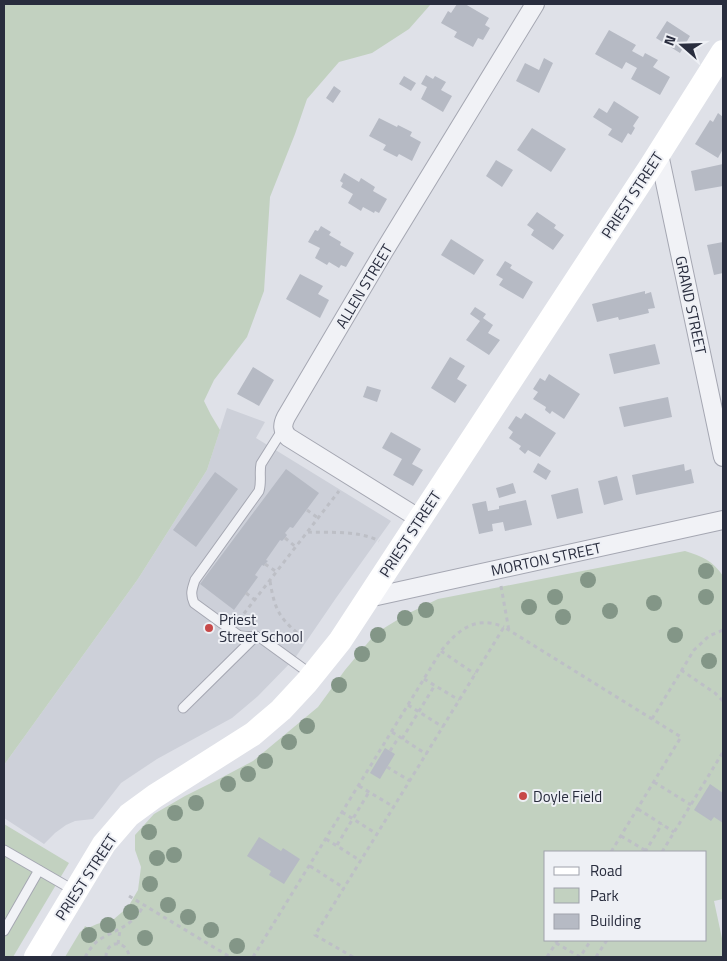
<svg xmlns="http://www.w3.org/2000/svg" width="727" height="961" viewBox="0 0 727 961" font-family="'Titillium Web',sans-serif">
  <rect width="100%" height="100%" fill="#dfe1e8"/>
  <path fill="#cdd0d9" d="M227 408 265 422 256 438 391 521 336 598 295 658 258 696 232 718 157 759 121 783 93 819 75 821 66 825 55 833 44 844 4 818V765L138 579 207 470Z"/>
  <path fill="#c2d1c0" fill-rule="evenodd" d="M4 4H431L409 29 372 53 339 62 307 99 295 134 270 197 264 291 247 337 214 380 204 401 211 415 220 430 207 470 138 579 4 765Z
    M685 551C702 556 713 561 723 576V899L714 901 723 943V957H65L80 932 83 930 85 926 88 928 97 924 114 919 128 907 138 890 141 867 135 850V835L154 814 185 796 217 780 253 761 318 707 345 670 376 633 407 614 438 599ZM546 852H706V940H546Z
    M4 824 69 863 13 957H4Z"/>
  <path fill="#b6bac4" d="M457 4H465L489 18 485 25 490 28 483 40 478 38 473 47 454 37 457 32 441 23 448 11 451 13Z
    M667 21 690 36 680 53 656 38Z
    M609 30 636 45 632 51 643 57 645 53 658 60 653 67 670 77 660 95 631 79 637 68 626 62 622 69 595 54Z
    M544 58 553 63 539 93 516 81 525 63 539 70Z
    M426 75 433 79 435 76 446 82 441 90 452 96 443 112 421 99 427 87 421 84Z
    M404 76 416 83 411 91 399 84Z
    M334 86 341 91 333 103 326 98Z
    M614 101 639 117 633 126 635 128 631 135 628 133 622 143 608 135 612 129 593 117 599 108 607 113Z
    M718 113 723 117V149L718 158 695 144 710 120 713 122Z
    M379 118 397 127 398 125 412 132 410 136 421 142 412 161 399 154 397 157 383 150 386 145 369 136Z
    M532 128 566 149 551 172 517 150Z
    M496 160 513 170 502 187 486 176Z
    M723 164V186L695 191 691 171Z
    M344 173 359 182 361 178 375 187 373 191 387 199 379 213 375 211 374 213 363 207 361 211 348 203 353 194 341 187 343 183 340 181Z
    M537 212 556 225 554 228 564 235 553 250 531 235 534 230 527 225Z
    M321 226 331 232 329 235 341 242 340 245 354 253 346 267 341 265 339 268 329 262 327 265 315 258 320 248 308 242 315 230 318 231Z
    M451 239 484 260 474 275 441 255Z
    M723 242V273L714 275 707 245Z
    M505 261 512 265 510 268 533 282 523 299 499 285 503 279 496 275Z
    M300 274 323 286 318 294 329 300 320 318 286 299Z
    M645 291V294L651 292 655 308 648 309 649 313 619 320 618 317 597 322 592 304Z
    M475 307 486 314 483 318 493 325 488 333 500 340 489 355 466 340 480 321 470 314Z
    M655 344 660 364 614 374 609 354Z
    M450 357 465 366 457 379 467 385 455 403 431 388Z
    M253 367 274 380 259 406 237 394Z
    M549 374 580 394 564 419 552 411 550 414 545 410 546 407 533 399 538 392 533 389 540 378 545 381Z
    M367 386 381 390 377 402 363 397Z
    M668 397 672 417 624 427 619 407Z
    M525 413 556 433 540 457 528 450 525 454 519 449 521 446 509 438 513 432 508 428 516 416 521 419Z
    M391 432 421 449 412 464 423 470 413 486 393 475 402 459 382 448Z
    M538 463 551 471 546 480 533 472Z
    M684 464 685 471 691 469 694 483 636 495 632 475Z
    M286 469 319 493 293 528 290 527 285 533 287 535 285 538 282 541 280 540 266 560 268 561 265 564 264 566 262 565 255 575 258 577 234 610 200 584Z
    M215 472 238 489 196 547 173 530Z
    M617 476 623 500 604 505 598 481Z
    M513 483 516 493 499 498 496 488Z
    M578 488 583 513 557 519 551 495Z
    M526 500 532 525 505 531 503 522 492 524 493 531 479 534 472 504 486 501 488 511 499 509V506Z
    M385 748 395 754 380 779 370 773Z
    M710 784 723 793V823L714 817 711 821 694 810Z
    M259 837 281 851 283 848 300 859 284 884 269 875 271 871 247 856Z"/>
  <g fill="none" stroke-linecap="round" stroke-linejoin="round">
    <g stroke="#a5a7b2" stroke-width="11">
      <path id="service" d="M283 429 261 464C259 473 262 481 259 491L195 580C192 589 190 594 194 603L238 635C245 638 253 635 261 638L312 675
        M183 708 256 636
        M4 850 75 891
        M4 931 39 870"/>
    </g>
    <g stroke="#a5a7b2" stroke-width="20">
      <path id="minor" d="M659 154 723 457
        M420 519 288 437C282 430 282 425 286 417L384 251 535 4
        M368 598 723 520"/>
    </g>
    <path stroke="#bdbfc6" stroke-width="3" stroke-dasharray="4 4" stroke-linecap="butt" d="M307 510 318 518
      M308 532C331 533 358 530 379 541
      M285 538 296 547
      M265 564 277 572
      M270 581C275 613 281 620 306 640
      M501 586 509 631
      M246 593 255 600
      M239 620 339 491
      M441 651 475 674
      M681 670 715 693 723 701
      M424 679 459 700
      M408 705 443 727
      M652 719 694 650 709 636 723 630
      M392 732 426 754
      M402 739 435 685
      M390 751 399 737
      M387 767 410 781
      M654 782 691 805
      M359 786 394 807
      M638 809 674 832
      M342 812 377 834
      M621 836 648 852
      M326 839 361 861
      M337 845 369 792
      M645 852 662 824
      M662 852 723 752
      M310 866 344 888
      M129 896 230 957
      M556 943 580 957 591 940
      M118 944 120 930
      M85 957C90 949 95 941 104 937 113 932 121 929 129 923 136 918 140 912 144 905
      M106 957C106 939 128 940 129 957
      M253 957 441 651C458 630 475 615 504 627
      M353 957 315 935 504 627 681 737 611 852
      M547 957 558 940
      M596 957 607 940"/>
    <use href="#service" stroke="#f1f2f6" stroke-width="9"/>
    <use href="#minor" stroke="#f1f2f6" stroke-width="18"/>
    <path stroke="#fff" stroke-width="24" d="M36 957 104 844 129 815 155 796 253 734 281 710 307 682 340 641 651 166 723 52"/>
  </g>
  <g fill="#839687">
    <circle cx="706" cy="571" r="8"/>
    <circle cx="588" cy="580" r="8"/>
    <circle cx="555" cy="597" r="8"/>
    <circle cx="706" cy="597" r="8"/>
    <circle cx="654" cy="603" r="8"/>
    <circle cx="529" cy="607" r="8"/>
    <circle cx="426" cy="610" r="8"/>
    <circle cx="610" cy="611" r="8"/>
    <circle cx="563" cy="617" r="8"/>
    <circle cx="405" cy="618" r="8"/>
    <circle cx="378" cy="635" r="8"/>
    <circle cx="675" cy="635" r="8"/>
    <circle cx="362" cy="654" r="8"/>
    <circle cx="709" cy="661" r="8"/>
    <circle cx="339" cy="685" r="8"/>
    <circle cx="307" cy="726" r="8"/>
    <circle cx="289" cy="742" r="8"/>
    <circle cx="265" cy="761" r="8"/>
    <circle cx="248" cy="774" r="8"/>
    <circle cx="228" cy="784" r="8"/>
    <circle cx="196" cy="803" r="8"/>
    <circle cx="175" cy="813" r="8"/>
    <circle cx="149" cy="832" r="8"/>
    <circle cx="174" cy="855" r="8"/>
    <circle cx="157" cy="858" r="8"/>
    <circle cx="150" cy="884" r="8"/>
    <circle cx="168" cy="905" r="8"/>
    <circle cx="131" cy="912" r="8"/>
    <circle cx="188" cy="917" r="8"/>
    <circle cx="108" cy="925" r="8"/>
    <circle cx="211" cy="930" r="8"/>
    <circle cx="89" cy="935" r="8"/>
    <circle cx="145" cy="938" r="8"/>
    <circle cx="237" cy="946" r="8"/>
  </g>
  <g fill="#c74949" stroke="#eef0f5" stroke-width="2">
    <circle cx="209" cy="628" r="5"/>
    <circle cx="523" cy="796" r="5"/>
  </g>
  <g text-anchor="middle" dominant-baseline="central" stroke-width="4" stroke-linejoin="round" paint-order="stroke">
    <g font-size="15" fill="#292d3e" stroke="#eef0f5">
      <text transform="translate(632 195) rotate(-57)">PRIEST STREET</text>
      <text transform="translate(364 286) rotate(-59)">ALLEN STREET</text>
      <text transform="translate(691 305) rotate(78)">GRAND STREET</text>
      <text transform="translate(410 534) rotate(-57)">PRIEST STREET</text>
      <text transform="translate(546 559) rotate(-12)">MORTON STREET</text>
      <text transform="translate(86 877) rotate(-57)">PRIEST STREET</text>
    </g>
    <g font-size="15" fill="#292d3e" stroke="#eef0f5" text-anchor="start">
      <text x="219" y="619">Priest<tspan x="219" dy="17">Street School</tspan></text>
      <text x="533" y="796">Doyle Field</text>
    </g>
  </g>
  <rect width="727" height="961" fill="none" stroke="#292d3e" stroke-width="10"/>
  <rect x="544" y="851" width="162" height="90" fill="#eef0f5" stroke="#9fa2ac"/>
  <rect x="554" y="867" width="25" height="8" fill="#ffffff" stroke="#9fa2ac"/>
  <text x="590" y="876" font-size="15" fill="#292d3e">Road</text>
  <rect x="554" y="888" width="25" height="15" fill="#c2d1c0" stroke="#9fa2ac"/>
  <text x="590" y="901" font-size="15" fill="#292d3e">Park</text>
  <rect x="554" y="914" width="25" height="15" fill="#b6bac4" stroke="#9fa2ac"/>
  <text x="590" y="926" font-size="15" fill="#292d3e">Building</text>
  <g transform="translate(682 45) rotate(290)" stroke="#eef0f5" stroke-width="4" paint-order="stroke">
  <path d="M0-4L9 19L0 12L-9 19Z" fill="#292d3e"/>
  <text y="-8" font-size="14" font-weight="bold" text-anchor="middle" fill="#292d3e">N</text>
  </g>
</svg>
